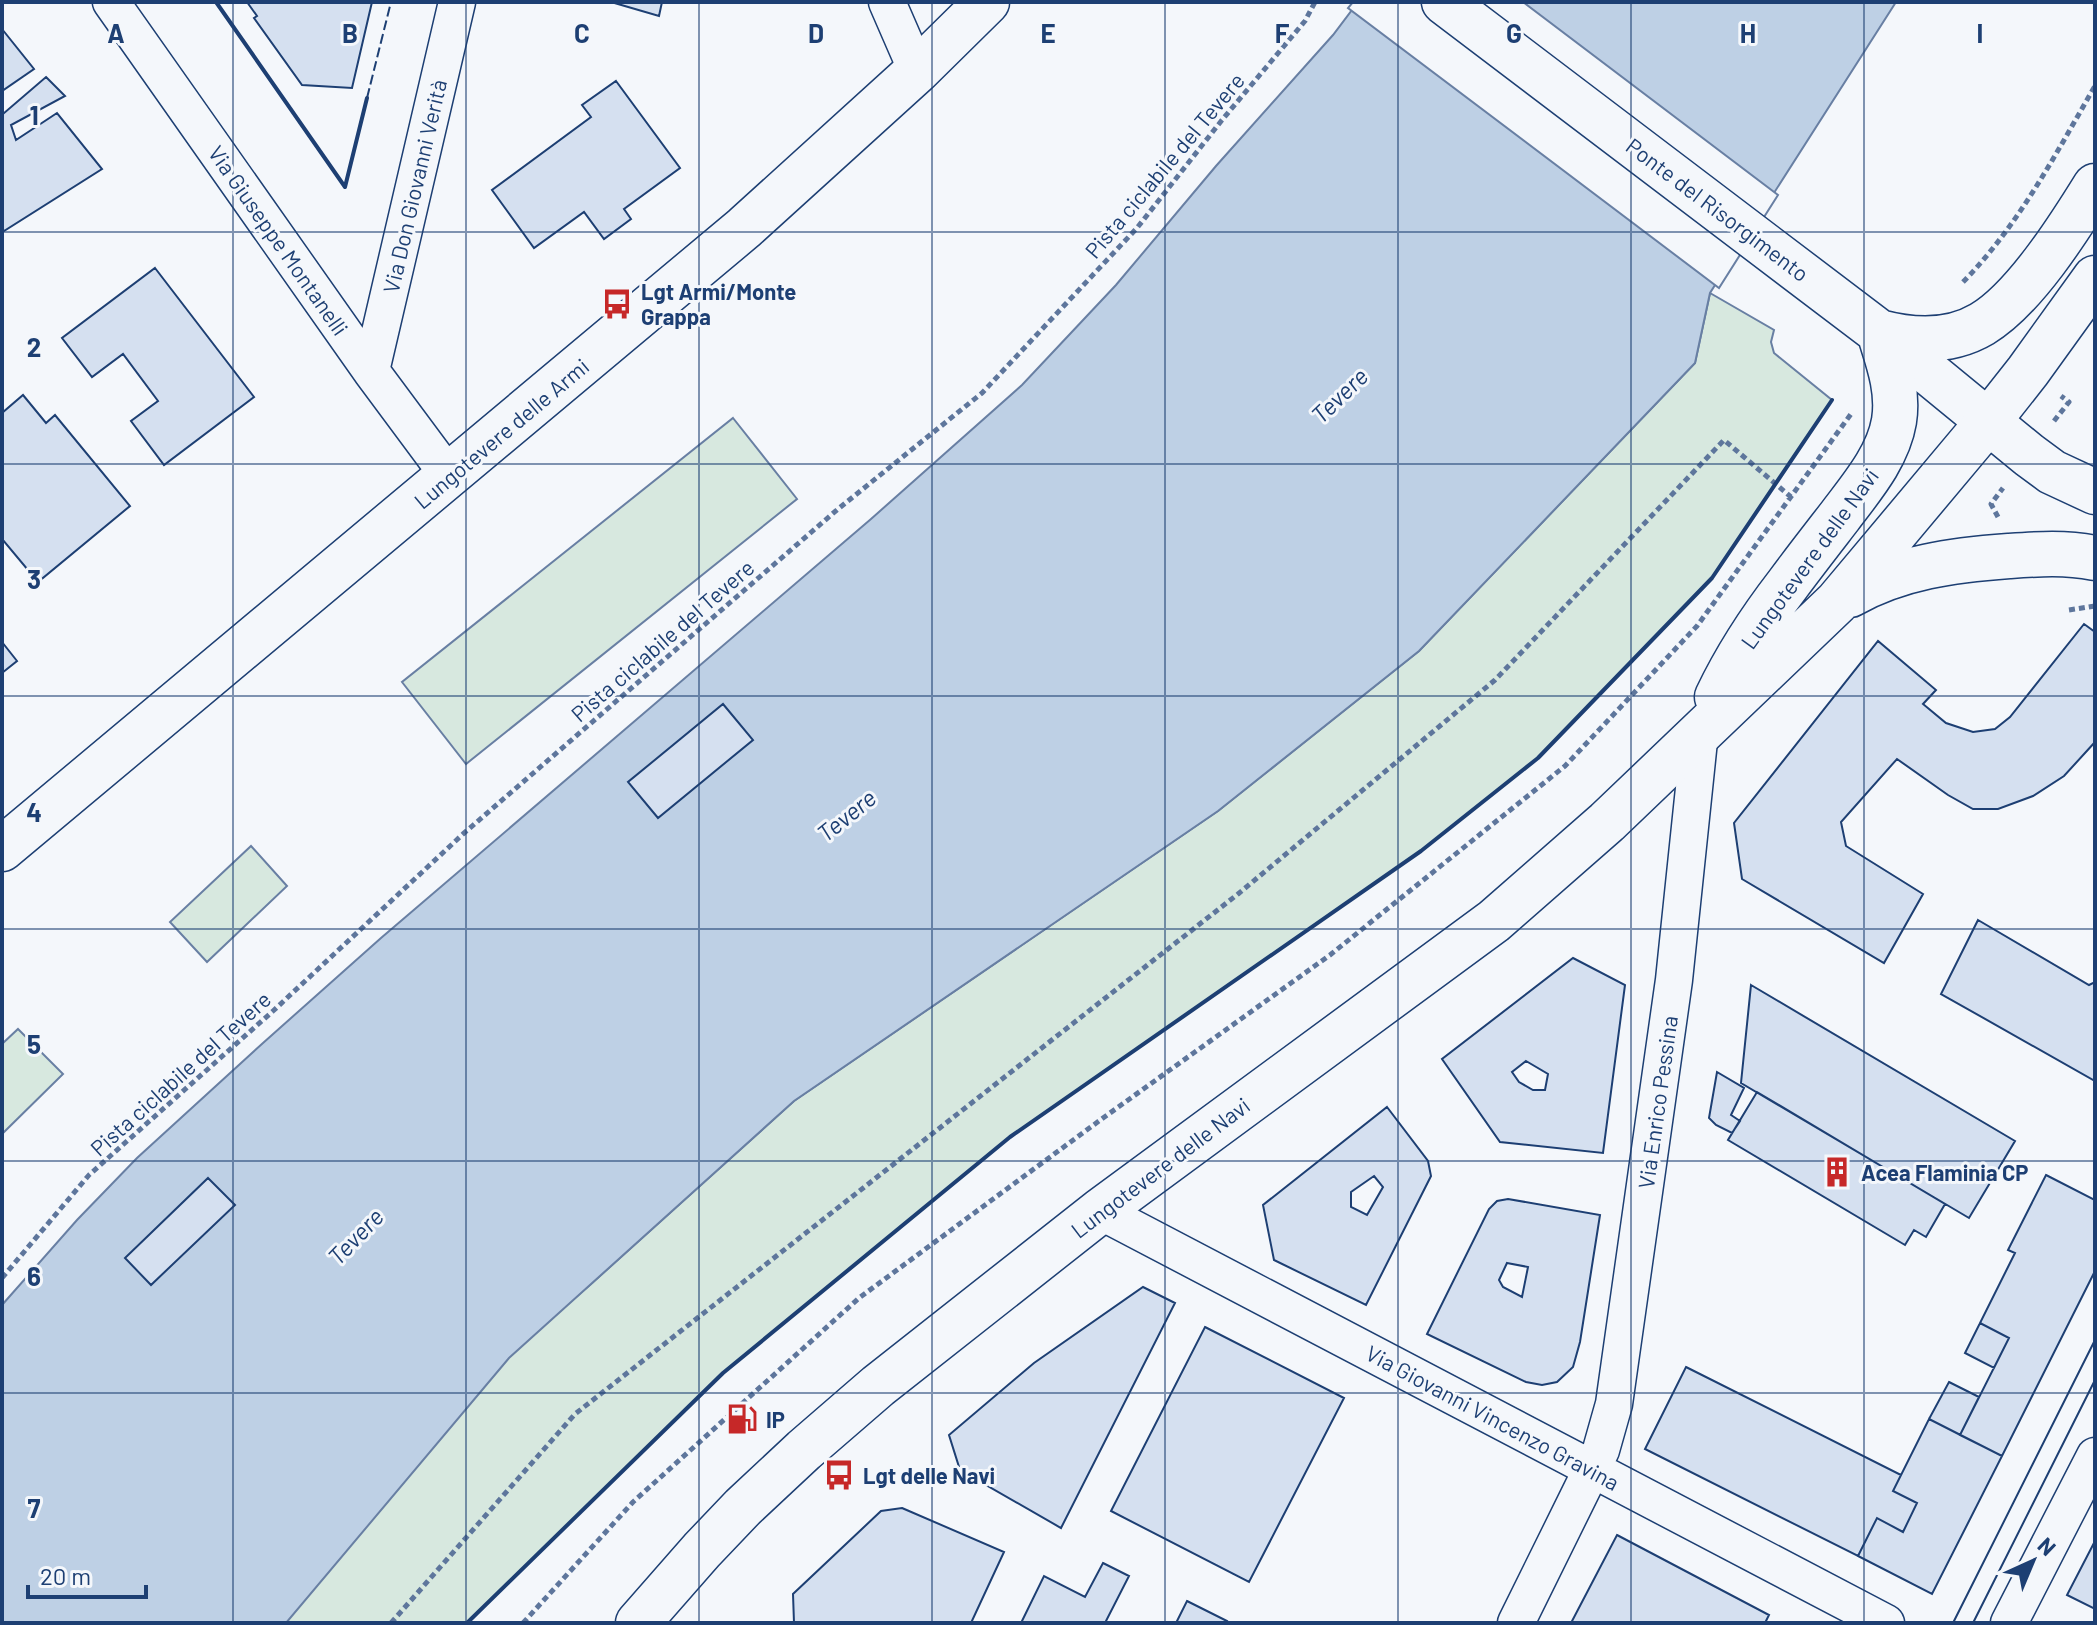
<svg xmlns="http://www.w3.org/2000/svg" width="2097" height="1625" viewBox="0 0 2097 1625" font-family="Barlow,sans-serif">
  <rect width="100%" height="100%" fill="#f4f7fb"/>
  <path fill="#d7e8df" stroke="#687fa3" stroke-width="2" d="M1710 293 1774 330 1771 342 1774 353 1832 400 1712 578 1538 758 1421 851 1010 1137 723 1373 467 1623H197L591 1284 794 1101 1218 811 1419 651 1695 363Z
    M733 418 797 499 466 764 402 682Z
    M251 846 287 886 207 962 170 922Z
    M18 1029 63 1074 2 1134V1044Z"/>
  <path fill="#bed0e5" stroke="#687fa3" stroke-width="2" d="M1358 2H1896L1710 293 1695 363 1419 651 1218 811 794 1101 509 1358 286 1623H2V1305L77 1220 137 1158 263 1043 381 938 871 519 1022 385 1116 285 1216 166 1333 35Z"/>
  <path fill="#f4f7fb" stroke="#687fa3" stroke-width="2" d="M1353 2H1523L1778 195 1719 288 1348 8Z"/>
  <path fill="#d5e0f0" stroke="#1d3f73" stroke-width="2" fill-rule="evenodd" d="M247 2H372L352 88 302 85 254 18 257 16Z
    M611 2H662L659 16Z
    M2 29 34 69 2 91Z
    M46 77 65 96 11 125 16 140 57 113 102 169 4 231 2 229V112L3 114Z
    M616 81 680 168 624 209 631 219 604 239 584 212 534 248 492 190 591 117 582 105Z
    M155 268 254 397 164 465 131 421 158 401 123 354 92 377 62 338Z
    M23 395 46 423 55 415 130 506 38 582 2 539V413Z
    M2084 624 2095 632V742L2064 776 2033 796 1998 809H1973L1948 795 1897 759 1841 822 1846 846 1923 894 1884 963 1742 879 1734 823 1878 641 1936 690 1923 704 1946 723 1973 732 1995 729 2010 717Z
    M2 642 17 661 2 673Z
    M723 704 753 740 658 818 628 782Z
    M1978 920 2089 985 2095 982V1081L1941 994Z
    M1573 958 1625 985 1603 1153 1500 1142 1442 1059ZM1526 1061 1548 1074 1545 1090H1533L1519 1082 1512 1072Z
    M1751 985 2015 1141 1969 1218 1741 1083Z
    M1717 1072 1744 1088 1731 1115 1740 1121 1732 1133 1716 1125 1709 1118Z
    M1757 1092 1945 1204 1926 1237 1914 1230 1905 1245 1728 1140Z
    M1387 1107 1428 1161 1431 1176 1366 1305 1274 1260 1263 1205ZM1374 1176 1383 1187 1367 1215 1351 1207V1192Z
    M2046 1175 2095 1200V1271L2002 1456 1960 1435 2009 1338 1980 1323 2015 1253 2008 1250Z
    M208 1178 235 1205 151 1285 125 1258Z
    M1508 1199 1600 1215 1580 1342 1573 1367 1557 1382 1542 1385 1526 1382 1427 1334 1489 1209 1497 1201ZM1507 1263 1528 1267 1522 1297 1503 1287 1499 1280Z
    M1143 1287 1175 1303 1061 1528 960 1470 949 1435 1034 1363Z
    M1980 1323 2009 1338 1994 1368 1965 1353Z
    M1205 1327 1344 1398 1249 1582 1111 1511Z
    M1686 1367 1901 1475 1893 1491 1917 1503 1903 1532 1877 1518 1858 1556 1645 1449Z
    M1949 1382 1979 1397 1960 1435 1929 1419Z
    M1929 1419 2002 1456 1932 1594 1858 1556 1877 1518 1903 1532 1917 1503 1893 1491Z
    M902 1508 1004 1552 971 1623H794L793 1594 881 1511Z
    M1617 1535 1769 1615 1765 1623H1571Z
    M2095 1541V1609L2067 1595Z
    M1103 1563 1129 1576 1105 1623H1021L1044 1576 1085 1597Z
    M1187 1601 1227 1621 1226 1623H1176Z"/>
  <g fill="none" stroke-linecap="round" stroke-linejoin="round">
    <g stroke="#1d3f73" stroke-width="39">
      <path id="minor" d="M111 2 371 371 449 476
        M887 2 917 71
        M371 371 457 2
        M1100 1211 1886 1623
        M1516 1623 1592 1469 1601 1450 1614 1404 1674 980 1700 731
        M2009 1623 2095 1456"/>
    </g>
    <g stroke="#1d3f73" stroke-width="47">
      <path id="tertiary" d="M1879 332 2029 455 2052 472 2095 492"/>
    </g>
    <g stroke="#1d3f73" stroke-width="47">
      <path id="primary" d="M1444 2 1879 332C1913 341 1950 343 1982 324 2024 299 2069 228 2095 186
        M1850 595C1899 567 1954 560 2009 556 2038 554 2066 552 2095 558
        M1717 697C1736 657 1761 619 1788 584 1805 561 1823 538 1840 516 1861 488 1888 457 1894 421 1899 390 1888 361 1879 332
        M2 849 744 228 917 71 987 2
        M638 1623 702 1550 743 1507 804 1450 878 1386 1100 1211 1494 921 1607 822 1837 602 1987 423 2028 371 2095 278"/>
    </g>
    <path stroke="#5e769c" stroke-width="5" stroke-dasharray="6 4" stroke-linecap="butt" d="M1963 282C2019 225 2055 155 2095 86
      M2054 421 2069 402 2061 396
      M1998 517 1991 504 2003 488
      M2069 610 2095 606
      M2 1278 89 1175 273 1011 463 834 838 509 982 393 1137 228 1222 120 1305 21 1315 2
      M391 1623 575 1414 1238 894 1495 680 1724 440 1791 497
      M523 1623 633 1502 859 1298 1103 1118 1330 955 1565 766 1697 626 1851 414"/>
    <use href="#minor" stroke="#f4f7fb" stroke-width="36"/>
    <use href="#tertiary" stroke="#f4f7fb" stroke-width="44"/>
    <use href="#primary" stroke="#f4f7fb" stroke-width="44"/>
    <path stroke="#1d3f73" stroke-width="2" d="M1953 1623 2095 1340
      M1973 1623 2095 1380"/>
    <path stroke="#1d3f73" stroke-width="2" stroke-dasharray="10 4" stroke-linecap="butt" d="M367 98 391 2"/>
    <path stroke="#1d3f73" stroke-width="4" d="M216 2 345 187 367 98
      M467 1623 723 1373 1010 1137 1421 851 1538 758 1712 578 1832 400"/>
  </g>
  <path fill="none" stroke="#1d3f73" stroke-width="2" stroke-opacity="0.55" d="M233 2V1623M466 2V1623M699 2V1623M932 2V1623M1165 2V1623M1398 2V1623M1631 2V1623M1864 2V1623M2 232H2095M2 464H2095M2 696H2095M2 929H2095M2 1161H2095M2 1393H2095"/>
  <defs>
    <g id="bus-bare" transform="scale(2.4)"><path d="M-5-6H5V4H4V6H2V4H-2V6H-4V4H-5ZM-3.5-4V0h7V-4ZM-3.5 1.2v1.5H-2V1.2ZM2 1.2v1.5H3.5V1.2Z" fill="#c62828" stroke="#f4f7fb" stroke-width="2.5" paint-order="stroke"/></g>
    <g id="building-bare" transform="scale(2.4)"><path d="M-4-6H4V6H1V3H-1V6H-4ZM-2.5-4.3h1.7v1.8h-1.7ZM.8-4.3h1.7v1.8H.8ZM-2.5-1h1.7V.8h-1.7ZM.8-1h1.7V.8H.8Z" fill="#c62828" stroke="#f4f7fb" stroke-width="2.5" paint-order="stroke"/></g>
    <g id="fuel-bare" transform="scale(2.4)"><path d="M-5.5-6h7V0h2V4h1.3V-2.5L3-4.5l.8-.8L6-3V5H2.5V1h-1V6h-7ZM-4.2-4.7v3.2H.2V-4.7Z" fill="#c62828" stroke="#f4f7fb" stroke-width="2.5" paint-order="stroke"/></g>
  </defs>
  <g fill-rule="evenodd">
    <use href="#bus-bare" x="617" y="304"/>
    <use href="#building-bare" x="1837" y="1172"/>
    <use href="#fuel-bare" x="742" y="1419"/>
    <use href="#bus-bare" x="839" y="1475"/>
  </g>
  <g text-anchor="middle" dominant-baseline="central" stroke-width="6" stroke-linejoin="round" paint-order="stroke">
    <g font-size="22" fill="#1d3f73" stroke="#f4f7fb">
      <text transform="translate(1164 165) rotate(-50)">Pista ciclabile del Tevere</text>
      <text transform="translate(414 186) rotate(-77)">Via Don Giovanni Verità</text>
      <text transform="translate(1718 209) rotate(37)">Ponte del Risorgimento</text>
      <text transform="translate(279 240) rotate(55)">Via Giuseppe Montanelli</text>
      <text transform="translate(501 433) rotate(-40)">Lungotevere delle Armi</text>
      <text transform="translate(1809 558) rotate(-54)">Lungotevere delle Navi</text>
      <text transform="translate(662 640) rotate(-41)">Pista ciclabile del Tevere</text>
      <text transform="translate(180 1073) rotate(-42)">Pista ciclabile del Tevere</text>
      <text transform="translate(1657 1102) rotate(-82)">Via Enrico Pessina</text>
      <text transform="translate(1160 1167) rotate(-37)">Lungotevere delle Navi</text>
      <text transform="translate(1493 1417) rotate(28)">Via Giovanni Vincenzo Gravina</text>
    </g>
    <g font-size="22" font-weight="bold" fill="#1d3f73" stroke="#f4f7fb" text-anchor="start">
      <text x="641" y="291">Lgt Armi/Monte<tspan x="641" dy="25">Grappa</tspan></text>
      <text x="1861" y="1172">Acea Flaminia CP</text>
      <text x="766" y="1419">IP</text>
      <text x="863" y="1475">Lgt delle Navi</text>
    </g>
    <g font-size="24" font-style="italic" fill="#1d3f73" stroke="#f4f7fb">
      <text transform="translate(1339 395) rotate(-44)">Tevere</text>
      <text transform="translate(846 815) rotate(-39)">Tevere</text>
      <text transform="translate(355 1236) rotate(-46)">Tevere</text>
    </g>
  </g>
  <g font-size="26" text-anchor="middle" font-weight="bold" fill="#1d3f73" stroke="#f4f7fb" stroke-width="6" stroke-linejoin="round" paint-order="stroke">
    <text x="116" y="43">A</text>
    <text x="350" y="43">B</text>
    <text x="582" y="43">C</text>
    <text x="816" y="43">D</text>
    <text x="1048" y="43">E</text>
    <text x="1282" y="43">F</text>
    <text x="1514" y="43">G</text>
    <text x="1748" y="43">H</text>
    <text x="1980" y="43">I</text>
    <text x="34" y="125">1</text>
    <text x="34" y="357">2</text>
    <text x="34" y="589">3</text>
    <text x="34" y="822">4</text>
    <text x="34" y="1054">5</text>
    <text x="34" y="1286">6</text>
    <text x="34" y="1518">7</text>
  </g>
  <rect width="2097" height="1625" fill="none" stroke="#1d3f73" stroke-width="8"/>
  <g transform="translate(2033 1561) rotate(44)" stroke="#f4f7fb" stroke-width="6" paint-order="stroke">
  <path d="M0-6L14 30L0 20L-14 30Z" fill="#1d3f73"/>
  <text y="-12" font-size="22" font-weight="bold" text-anchor="middle" fill="#1d3f73">N</text>
  </g>
  <path d="M28 1585v12h118v-12" fill="none" stroke="#1d3f73" stroke-width="4"/>
  <text x="40" y="1585" font-size="24" fill="#1d3f73" stroke="#f4f7fb" stroke-width="6" paint-order="stroke">20 m</text>
</svg>
